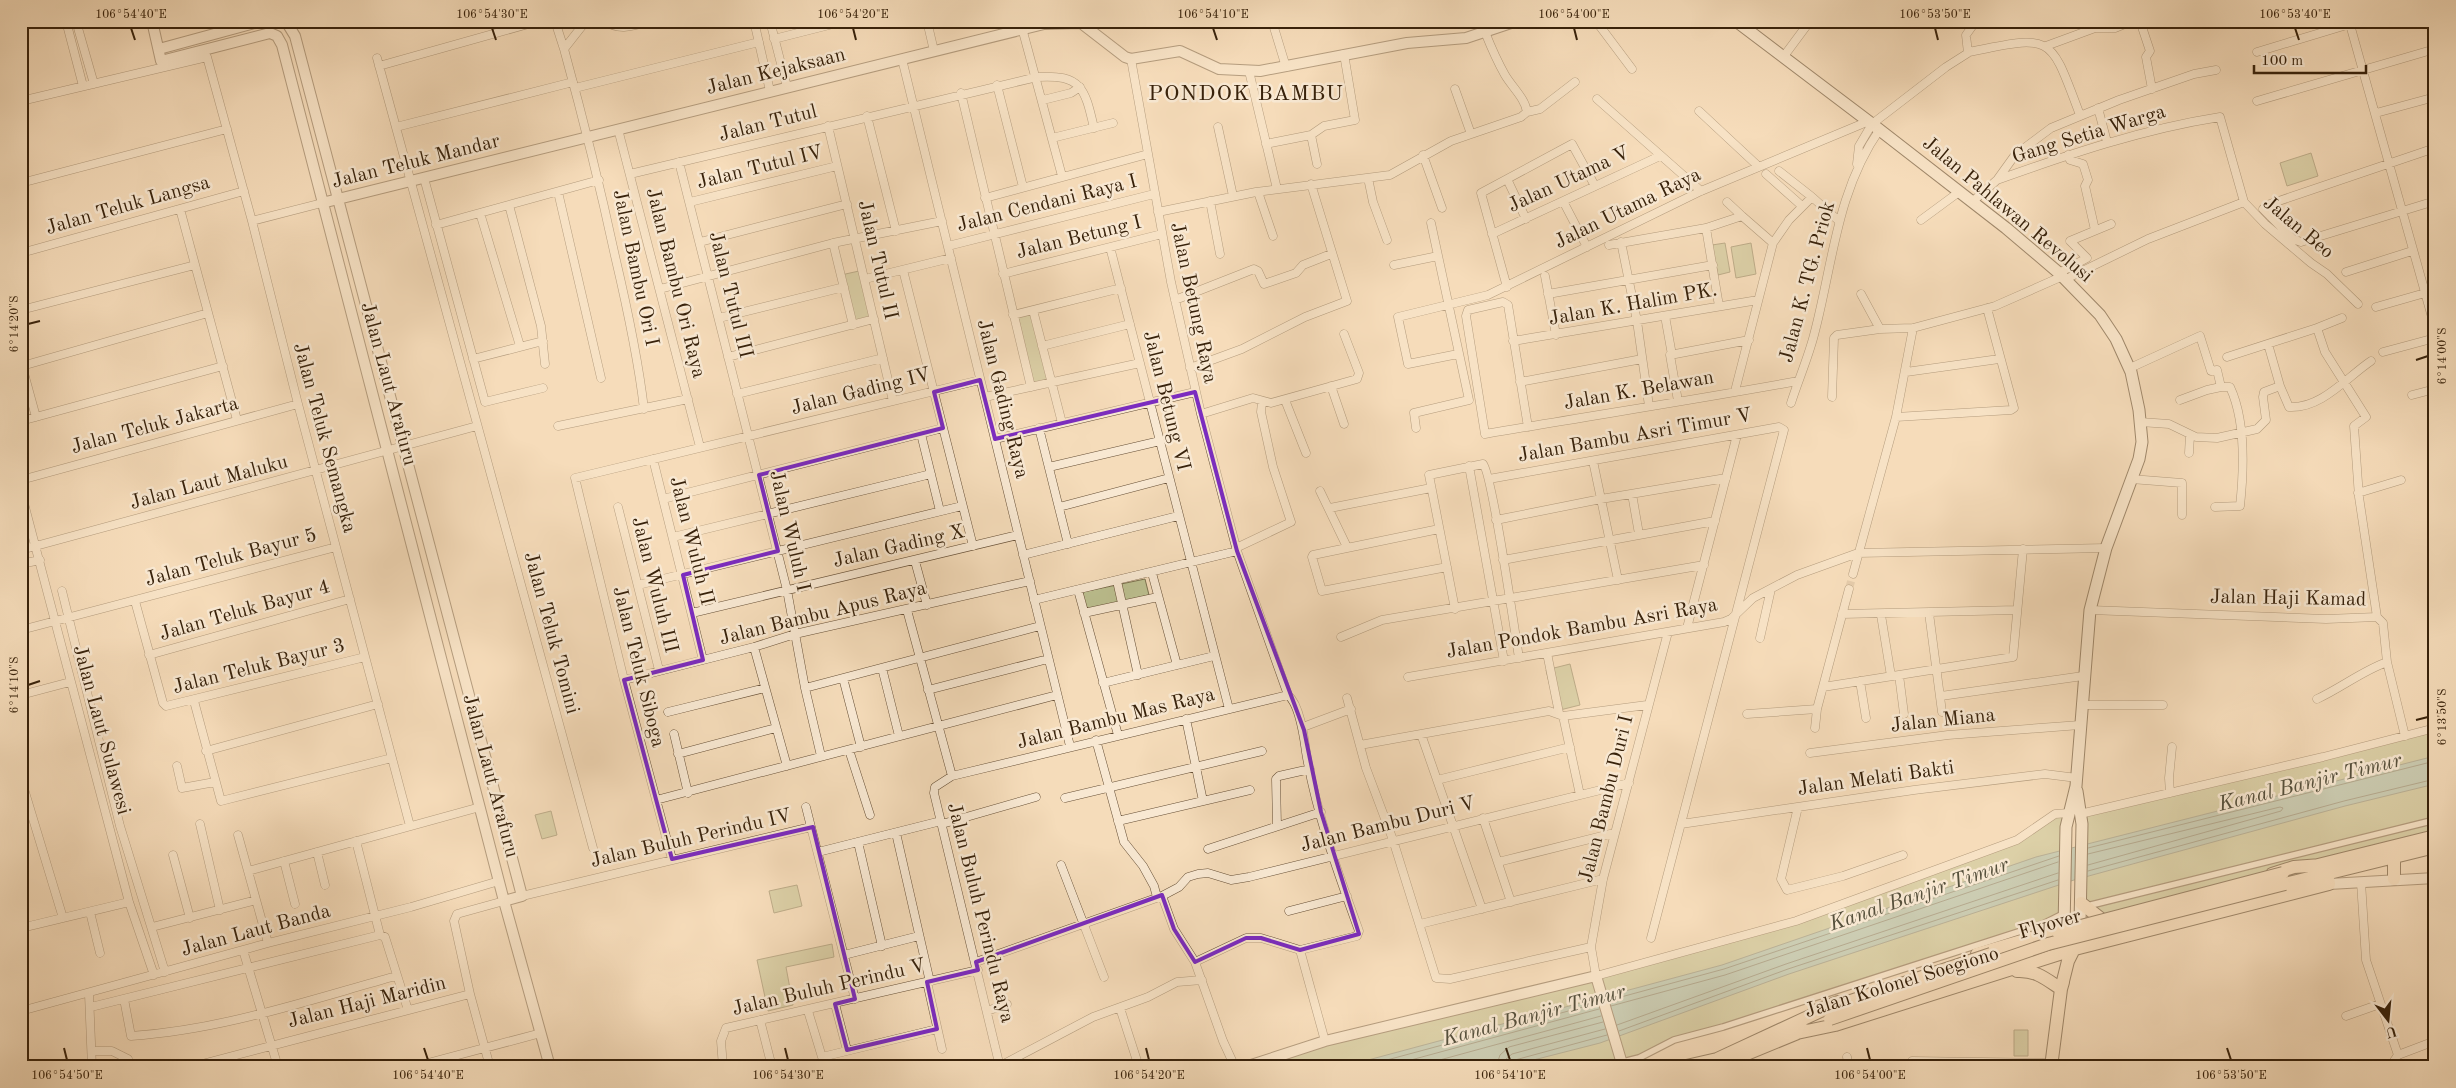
<svg xmlns="http://www.w3.org/2000/svg" width="2456" height="1088" viewBox="0 0 2456 1088" font-family="'Old Standard TT',serif">
  <rect width="100%" height="100%" fill="#f5dcba"/>
  <filter id="stains"><feTurbulence type="fractalNoise" baseFrequency=".004" numOctaves="4"/><feColorMatrix values="0 0 0 0 .2 0 0 0 0 .09 0 0 0 0 .02 0 0 0 .5 -.17"/></filter>
  <radialGradient id="worn" r=".72"><stop offset=".6" stop-color="#630" stop-opacity="0"/><stop offset="1" stop-color="#630" stop-opacity=".3"/></radialGradient>
  <path fill="#bcc090" stroke="#7a714e" d="M2311 153 2318 176 2287 186 2280 163Z
    M1725 243 1730 272 1718 275 1712 245Z
    M1751 243 1756 274 1736 278 1731 247Z
    M859 271 871 320 853 323 841 275Z
    M1032 311 1050 379 1031 384 1014 316Z
    M1145 579 1149 595 1085 610 1083 592Z
    M1570 664 1580 705 1556 711 1546 670Z
    M2435 728V836L2100 918 2086 907 2080 814Z
    M551 811 557 835 542 839 535 815Z
    M2069 813 2065 913 2043 924 1674 1040 1639 1058 1622 1062 1623 1067H1245L1773 927 2017 840 2043 821Z
    M797 885 802 906 774 913 769 891Z
    M832 944 834 957 786 967 793 1005 768 1011 757 960Z
    M2014 1030H2028V1056H2014Z"/>
  <path fill="#9cbcae" stroke="#747e6d" d="M2435 756V784L2345 806 2074 880 1789 974 1600 1043 1506 1067H1342L1722 965 2036 857Z"/>
  <g fill="none" stroke-linecap="round" stroke-linejoin="round">
    <path stroke="#6a6f5c" stroke-width="1" d="M2088 848 2435 761
      M2088 865 2281 811 2283 808 2280 807 2088 854
      M2088 871 2344 801 2435 779
      M1610 1000 1724 969 2059 856
      M1611 1006 1725 975 2058 862
      M1617 1025 1786 964 2058 873
      M1619 1031 1788 969 2058 880
      M1361 1067 1598 1003
      M1385 1067 1599 1009
      M1414 1067 1601 1016
      M1496 1067 1500 1055 1509 1047 1603 1022
      M1504 1067 1506 1059 1512 1054 1605 1029
      M1510 1067 1515 1060 1607 1035"/>
    <path stroke="#cfb797" stroke-width="8" stroke-dasharray="8 4" stroke-linecap="butt" d="M1849 589 1853 574"/>
    <g stroke="#675037" stroke-width="8">
      <path id="pedestrian" d="M2087 906 2435 820
        M1603 1067 1639 1058 1674 1040 1723 1027 2043 924 2065 913"/>
    </g>
    <g stroke="#675037" stroke-width="9">
      <path id="minor" d="M66 21 83 86
        M76 21 94 84
        M555 21 564 49
        M586 21 564 49C583 118 600 186 615 256 627 307 638 357 644 409
        M605 21C620 32 635 25 651 21
        M754 21 770 91
        M770 21 787 87
        M927 21 934 51
        M1272 21 1286 67
        M1596 21 1632 69
        M2140 21 2150 51 2146 57 2152 89
        M2349 21 2435 328
        M1022 28 1062 176
        M2095 28H2115L2132 21
        M1485 32C1491 47 1497 61 1505 75 1512 87 1525 98 1527 112
        M774 39 845 21
        M2046 46 2095 28 2098 21
        M1969 52C2054 34 2050 35 2080 115
        M2257 52 2360 21
        M1784 56 1810 21
        M377 58 593 848
        M902 59 1070 746
        M1131 59 1171 282 1201 414 1237 551 1288 695C1300 705 1304 737 1306 752 1316 813 1338 873 1359 931L1357 936 1300 950
        M379 66 539 21
        M1249 71 1277 189
        M997 85 1023 187
        M575 88 759 42
        M1455 89 1471 134
        M961 93 1031 387
        M1597 99 1701 191
        M1043 100 1071 93 1080 87
        M21 101 207 57 252 221 298 404 410 826
        M2257 101 2435 49
        M2098 108 2107 142
        M1699 111 1758 166
        M1527 112 1540 109 1575 82
        M2376 113 2435 97
        M867 116 896 231
        M828 126 893 401
        M396 127 573 82
        M1218 127 1233 196
        M618 129 700 447
        M1311 135 1324 126 1355 120 1344 54
        M1052 138 1113 123
        M1266 144 1311 135 1317 164
        M2435 148 2267 205 2263 209 2293 239 2301 242 2435 201
        M1423 155 1442 208
        M2068 155 2070 160 2083 164 2088 180 2085 186 2095 230
        M679 162 787 590 805 688 821 756
        M1857 164 1859 146 1872 124 1946 67 1968 53 1966 35 1976 21
        M1779 171 1812 197
        M630 174 1037 77C1082 74 1085 89 1094 128
        M1766 174 1802 206
        M424 178 485 402 543 388
        M1368 178 1373 202 1387 240
        M1507 179 1526 219
        M1997 180C2070 154 2143 129 2220 117L2244 202 2265 224 2311 263 2327 274 2358 304
        M21 183 227 129
        M558 192 601 378
        M1258 192 1273 236
        M985 198 1148 154
        M1210 201 1220 254
        M1563 201 1587 247
        M690 202 837 166
        M1727 202 1742 216
        M1972 202 1997 180 2015 155 2051 128 2119 100 2194 74 2216 70
        M509 205 541 326 545 364
        M180 209 237 420
        M1158 212 1256 192 1390 175 1451 141 1521 117 1527 112
        M480 213 520 346
        M1921 220 1959 192
        M252 221 322 203
        M436 225 599 180
        M1706 228 1719 306
        M1492 234 1660 156
        M700 242 847 204
        M1621 242 1637 321 1649 406
        M833 243 853 325
        M1609 245 1706 228 1742 216 1773 243
        M948 246 1154 194
        M1110 247 1229 709
        M21 253 244 191
        M1394 265 1438 256
        M903 270 973 546
        M2346 272 2412 251
        M2059 273 2087 258 2070 241 2111 224
        M1003 274 1162 234
        M1545 276 1556 335
        M865 279 951 258
        M2066 279 2148 239 2244 202
        M1507 287 1481 193 1572 144 1595 186
        M660 289 833 243 942 221
        M1548 294 1713 265
        M1861 294 1880 329
        M1175 300 1254 269 1258 271 1264 284 1296 273 1303 265 1331 254
        M2376 307 2425 293
        M21 310 195 265
        M1033 310 1062 423
        M1013 315 1121 288
        M1665 316 1672 355
        M719 318 844 287
        M2317 328 2342 318
        M1513 341 1758 300
        M1042 346 1130 324
        M2383 352 2435 338
        M1458 354 1408 364 1398 317 1488 295 1701 191 1869 121
        M728 357 874 319
        M473 359 543 341
        M1190 368 1242 349 1305 317 1347 301 1311 184
        M2130 368 2200 336 2211 371 2217 370 2221 387H2230C2246 421 2244 469 2240 506L2215 507
        M1906 372 1999 359
        M1520 382 1642 359
        M1331 386 1344 424
        M2280 386 2289 407C2321 409 2346 378 2371 361
        M1735 391 1773 243 1789 220 1812 197 1839 221
        M737 394 883 358
        M2412 395 2435 389
        M985 397 1140 363
        M1832 397 1834 338 1837 335 1880 329 1913 328 1995 306 2063 276
        M1285 400 1306 453
        M2180 400 2207 390 2221 387
        M1678 401 1670 355 1749 340
        M1791 403C1798 381 1808 358 1814 335 1833 264 1836 192 1880 129
        M1201 414 1253 398 1271 403 1357 379 1359 373 1344 334
        M36 417 22 366 208 313
        M1896 417 2011 410 2014 408 1987 308
        M21 421 223 366
        M2140 422 2169 424 2196 437 2217 438 2257 429 2266 420 2263 397 2264 392 2280 386 2268 344
        M558 426 688 399
        M1528 427 1508 305 1503 302 1468 310 1466 316 1485 434C1589 416 1694 400 1798 381
        M1039 428 1068 544
        M1416 428 1414 413 1469 400 1431 223
        M921 434 940 511
        M995 439 1195 392
        M2189 453 2190 435
        M653 459 703 660
        M1593 461 1618 580
        M1469 466 1504 661
        M1049 467 1160 441
        M1489 479 1779 427 1784 430 1651 938
        M2131 479 2182 483V515
        M21 480 298 404
        M1320 491 1347 547
        M21 492 129 902 154 975
        M2358 493 2401 480
        M1632 494 1639 534
        M663 499 943 428
        M618 507 659 670
        M1059 507 1169 478
        M1330 508 1431 488
        M1496 520 1601 499 1726 478
        M1439 529 1313 555 1312 557 1322 591 1447 567
        M673 537 931 474
        M1236 548 1291 522 1273 467 1261 412 1262 402
        M21 550 477 426
        M1023 555 1178 516
        M1503 560 1715 521
        M915 561 927 605
        M21 564 40 560
        M1152 573 1177 665
        M1853 574 1896 417 1913 328
        M1117 581 1138 675
        M638 585 962 506
        M1078 590 1118 735
        M62 591 120 826 165 972
        M1034 600 1237 551
        M135 601 163 703 166 706 365 657
        M1455 609 1429 475 1483 464C1492 473 1515 633 1519 658
        M907 610 952 776
        M2090 610 2326 619 2377 617 2359 497 2354 426 2366 417 2325 352 2317 328 2227 357
        M692 613 1018 535
        M1084 613 1158 597
        M1929 613 1942 712
        M1842 614 2017 610
        M1881 615 1891 676
        M2377 617 2383 623 2387 662 2405 736
        M1687 628 1737 435
        M21 630 336 547
        M1668 632 1603 879 1591 947 1596 976 1796 921 2017 840 2055 814 2069 813
        M1341 637 1382 620 1704 565
        M1760 638 1771 589
        M754 647 787 766
        M1547 653 1559 713
        M149 655 350 599
        M882 668 899 736
        M1899 675 1904 714
        M1408 677 1724 622 1731 619 1753 598 1797 575 1858 553 2106 548
        M843 678 861 747
        M624 680 754 647 795 634 1030 581
        M1860 681 1866 718
        M1103 683 1214 656
        M1823 687 2013 657 2023 549
        M805 688 1040 626
        M928 690 1048 659
        M21 695 70 682
        M1941 696 2083 676
        M1347 698 1366 768 1393 840 1436 978 1450 979 1591 947
        M2317 699C2341 688 2362 671 2387 662
        M194 701 221 801 392 758
        M2081 705H2163
        M668 712 765 688
        M1747 714 1817 709
        M1563 716 1580 795
        M1186 719 1203 801
        M1303 727 1351 709
        M1815 728 1817 709 1849 589
        M674 734 688 793
        M1421 734 1482 909
        M1096 740 1124 842 1143 866 1154 886 1157 897
        M1360 745 1549 711 1563 716 1647 705
        M849 750 870 815
        M206 751 378 704
        M1810 753 1948 735 2080 725
        M678 754 776 728
        M177 766 182 788 215 782
        M21 779 63 918
        M1437 780 1570 747
        M2170 793 2169 778 2172 747
        M1065 798 1262 751
        M656 800 1057 695
        M806 807 811 827
        M1798 807 1781 879 1787 890 1843 876 1903 855
        M2080 814 2323 757 2435 728
        M1483 818 1511 902
        M1118 821 1250 790
        M200 824 220 910
        M942 824 1036 797
        M1681 824 1914 790 2045 774 2077 778
        M1277 826 1276 779 1279 776 1310 769
        M896 833 930 982
        M238 835 268 943
        M356 841 380 935
        M858 842 882 946
        M1208 849 1321 812
        M317 852 325 885
        M818 852 941 821
        M173 855 190 918
        M672 859 624 680 575 478 980 380
        M284 861 295 904
        M1498 862 1614 833
        M1061 865 1104 977
        M248 871 480 807
        M2361 882 2366 960 2398 1055 2390 1067
        M522 896 811 827 855 999
        M1162 896 1174 929 1195 962 1223 1041 1235 1067
        M1289 911 1347 896
        M90 912 100 953
        M1420 924 1603 879
        M152 927 256 900
        M21 928 129 902
        M243 950 278 1067
        M1300 950 1325 1041
        M844 955 919 936
        M976 962 1162 896 1179 887 1188 877 1198 874 1208 873 1231 880 1249 877 1629 783
        M1195 962 1246 938H1261L1300 950
        M927 982 942 1049
        M89 994 92 1067
        M124 999 131 1036C222 1030 309 1000 396 976
        M835 1004 847 1050
        M91 1007 380 935 385 937 408 1010
        M1120 1008 1139 1067
        M21 1011 268 943 411 907 499 881
        M808 1011 822 1057 937 1029
        M987 1011 1007 1004
        M2346 1016 2380 1004
        M760 1020 772 1067
        M92 1051H112L128 1059
        M2398 1055 2435 1041
        M1847 1057 1849 1067
        M202 1064 470 994
        M1819 1064V1067
        M1000 1066 1093 1017 1148 997 1177 982 1202 980
        M413 1067 541 1033
        M490 1067 470 994 454 921 457 914 504 901
        M723 1067 721 1041 726 1028 978 970
        M1000 1067 934 793 935 787 952 776 1288 695
        M1912 1067V1061L2051 1063"/>
    </g>
    <g stroke="#675037" stroke-width="12">
      <path id="tertiary" d="M152 21 161 61 270 33 277 36 282 45 504 901 550 1067
        M283 21 287 23 295 36 522 896 504 901
        M159 49 262 21
        M322 203 1044 24 1081 23 1125 57 1131 59 1180 51 1219 69 1260 71 1407 43 1466 38 1517 21
        M2329 884 2435 878
        M1245 1067 1325 1041 1596 976 1623 1067"/>
    </g>
    <g stroke="#38220b" stroke-width="13">
      <path id="secondary" d="M1736 21 1872 124 2006 228 2059 273 2100 315 2116 339 2131 372 2139 410 2142 442 2139 459 2106 548 2090 610 2076 786 2066 827 2064 928
        M2077 791 2082 824 2080 924"/>
    </g>
    <g stroke="#38220b" stroke-width="14">
      <path id="primary" d="M2394 858V879
        M2314 866 2435 836
        M2272 874 2294 867 2321 865
        M2285 884 2435 847
        M2081 903 2100 918
        M1977 954 2069 927
        M2017 971C2036 970 2046 979 2061 989L2063 982
        M1817 1010 1838 1002
        M1797 1033 1835 1025 2075 949 2329 884 2327 874
        M1720 1065 1805 1030
        M1682 1067 1717 1059 1825 1009
        M2051 1067 2061 989 2068 961 2076 945"/>
    </g>
    <use href="#pedestrian" stroke="#f8e8d2" stroke-width="5.5"/>
    <use href="#minor" stroke="#f8e8d2" stroke-width="8"/>
    <use href="#tertiary" stroke="#f8e8d2" stroke-width="10"/>
    <use href="#secondary" stroke="#f8e8d2" stroke-width="11"/>
    <use href="#primary" stroke="#f5dcba" stroke-width="12"/>
    <g stroke="#38220b" stroke-width="14" stroke-linecap="butt">
      <path id="primary-bridge" d="M2058 932 2283 873
        M1830 1008 1991 954
        M1830 1019 2048 944 2285 884"/>
    </g>
    <use href="#primary-bridge" stroke="#f5dcba" stroke-width="12"/>
  </g>
  <path d="M0 0H2456V1088H0ZM980 380 995 439 1195 392 1237 551 1304 730 1321 812 1359 934 1300 950 1261 938H1246L1195 962 1174 929 1162 895 976 962 978 970 927 982 937 1029 847 1050 835 1004 855 999 813 827 672 859 624 680 703 660 683 575 778 551 759 475 943 428 934 392Z" fill="#f5dcba" fill-opacity=".55" fill-rule="evenodd"/>
  <path fill="none" stroke="#7b2cbf" stroke-width="4" stroke-linejoin="round" d="M980 380 995 439 1195 392 1237 551 1304 730 1321 812 1359 934 1300 950 1261 938H1246L1195 962 1174 929 1162 895 976 962 978 970 927 982 937 1029 847 1050 835 1004 855 999 813 827 672 859 624 680 703 660 683 575 778 551 759 475 943 428 934 392Z"/>
  <path fill="none" stroke="#38220b" stroke-width="2" d="M131 28 135 40M492 28 496 40M853 28 856 40M1213 28 1217 40M1574 28 1577 40M1935 28 1938 40M2295 28 2299 40M28 324 40 321M2416 360 2428 356M28 685 40 681M2416 720 2428 717M64 1048 67 1060M424 1048 428 1060M785 1048 788 1060M1146 1048 1149 1060M1506 1048 1510 1060M1867 1048 1870 1060M2227 1048 2231 1060"/>
  <g text-anchor="middle" dominant-baseline="central" stroke-width="5" stroke-linejoin="round" paint-order="stroke">
    <g font-size="20" fill="#38220b" stroke="#f8e8d2">
      <text transform="translate(776 72) rotate(-14)">Jalan Kejaksaan</text>
      <text transform="translate(768 124) rotate(-14)">Jalan Tutul</text>
      <text transform="translate(2089 135) rotate(-17)">Gang Setia Warga</text>
      <text transform="translate(416 162) rotate(-14)">Jalan Teluk Mandar</text>
      <text transform="translate(760 168) rotate(-14)">Jalan Tutul IV</text>
      <text transform="translate(1569 180) rotate(-25)">Jalan Utama V</text>
      <text transform="translate(1047 204) rotate(-14)">Jalan Cendani Raya I</text>
      <text transform="translate(128 206) rotate(-16)">Jalan Teluk Langsa</text>
      <text transform="translate(1628 209) rotate(-26)">Jalan Utama Raya</text>
      <text transform="translate(2007 210) rotate(40)">Jalan Pahlawan Revolusi</text>
      <text transform="translate(2298 228) rotate(40)">Jalan Beo</text>
      <text transform="translate(1079 238) rotate(-14)">Jalan Betung I</text>
      <text transform="translate(877 260) rotate(77)">Jalan Tutul II</text>
      <text transform="translate(635 268) rotate(78)">Jalan Bambu Ori I</text>
      <text transform="translate(1808 282) rotate(-75)">Jalan K. TG. Priok</text>
      <text transform="translate(675 283) rotate(76)">Jalan Bambu Ori Raya</text>
      <text transform="translate(730 295) rotate(76)">Jalan Tutul III</text>
      <text transform="translate(1193 303) rotate(78)">Jalan Betung Raya</text>
      <text transform="translate(1633 305) rotate(-10)">Jalan K. Halim PK.</text>
      <text transform="translate(388 384) rotate(75)">Jalan Laut Arafuru</text>
      <text transform="translate(1639 391) rotate(-10)">Jalan K. Belawan</text>
      <text transform="translate(861 392) rotate(-14)">Jalan Gading IV</text>
      <text transform="translate(1002 399) rotate(76)">Jalan Gading Raya</text>
      <text transform="translate(1166 401) rotate(76)">Jalan Betung VI</text>
      <text transform="translate(155 426) rotate(-15)">Jalan Teluk Jakarta</text>
      <text transform="translate(1635 436) rotate(-10)">Jalan Bambu Asri Timur V</text>
      <text transform="translate(324 438) rotate(75)">Jalan Teluk Semangka</text>
      <text transform="translate(209 483) rotate(-15)">Jalan Laut Maluku</text>
      <text transform="translate(789 531) rotate(77)">Jalan Wuluh I</text>
      <text transform="translate(691 541) rotate(76)">Jalan Wuluh II</text>
      <text transform="translate(899 547) rotate(-13)">Jalan Gading X</text>
      <text transform="translate(231 558) rotate(-15)">Jalan Teluk Bayur 5</text>
      <text transform="translate(654 585) rotate(76)">Jalan Wuluh III</text>
      <text transform="translate(2288 599) rotate(1)">Jalan Haji Kamad</text>
      <text transform="translate(245 611) rotate(-16)">Jalan Teluk Bayur 4</text>
      <text transform="translate(823 614) rotate(-14)">Jalan Bambu Apus Raya</text>
      <text transform="translate(1582 629) rotate(-10)">Jalan Pondok Bambu Asri Raya</text>
      <text transform="translate(551 633) rotate(75)">Jalan Teluk Tomini</text>
      <text transform="translate(259 667) rotate(-14)">Jalan Teluk Bayur 3</text>
      <text transform="translate(638 667) rotate(76)">Jalan Teluk Siboga</text>
      <text transform="translate(1116 719) rotate(-14)">Jalan Bambu Mas Raya</text>
      <text transform="translate(1943 721) rotate(-6)">Jalan Miana</text>
      <text transform="translate(101 730) rotate(75)">Jalan Laut Sulawesi</text>
      <text transform="translate(490 776) rotate(75)">Jalan Laut Arafuru</text>
      <text transform="translate(1876 779) rotate(-8)">Jalan Melati Bakti</text>
      <text transform="translate(1607 799) rotate(-76)">Jalan Bambu Duri I</text>
      <text transform="translate(1388 825) rotate(-14)">Jalan Bambu Duri V</text>
      <text transform="translate(691 839) rotate(-13)">Jalan Buluh Perindu IV</text>
      <text transform="translate(980 913) rotate(76)">Jalan Buluh Perindu Raya</text>
      <text transform="translate(2050 925) rotate(-16)">Flyover</text>
      <text transform="translate(256 931) rotate(-15)">Jalan Laut Banda</text>
      <text transform="translate(1902 983) rotate(-17)">Jalan Kolonel Soegiono</text>
      <text transform="translate(829 988) rotate(-13)">Jalan Buluh Perindu V</text>
      <text transform="translate(367 1003) rotate(-14)">Jalan Haji Maridin</text>
    </g>
    <g font-size="21" font-style="italic" fill="#56503c" stroke="#f8e8d2">
      <text transform="translate(2310 783) rotate(-14)">Kanal Banjir Timur</text>
      <text transform="translate(1919 895) rotate(-19)">Kanal Banjir Timur</text>
      <text transform="translate(1534 1016) rotate(-15)">Kanal Banjir Timur</text>
    </g>
    <g font-size="22" letter-spacing="1" fill="#38220b" stroke="#f8e8d2">
      <text x="1246" y="94">PONDOK BAMBU</text>
    </g>
  </g>
  <rect width="2456" height="1088" fill="none" stroke="#f5dcba" stroke-width="55"/>
  <g transform="translate(2388 1020) rotate(164)" stroke="#f8e8d2" stroke-width="4" paint-order="stroke">
  <path d="M0-4L9 19L0 12L-9 19Z" fill="#38220b"/>
  <text y="-8" font-size="14" font-weight="bold" text-anchor="middle" fill="#38220b">U</text>
  </g>
  <path d="M2254 65v8h112v-8" fill="none" stroke="#38220b" stroke-width="2.5"/>
  <text x="2261" y="65" font-size="15" fill="#38220b" stroke="#f8e8d2" stroke-width="4" paint-order="stroke">100 m</text>
  <rect x="28" y="28" width="2400" height="1032" fill="none" stroke="#38220b" stroke-width="2"/>
  <g font-size="12" text-anchor="middle" fill="#38220b">
    <text x="131" y="18">106°54'40"E</text>
    <text x="492" y="18">106°54'30"E</text>
    <text x="853" y="18">106°54'20"E</text>
    <text x="1213" y="18">106°54'10"E</text>
    <text x="1574" y="18">106°54'00"E</text>
    <text x="1935" y="18">106°53'50"E</text>
    <text x="2295" y="18">106°53'40"E</text>
    <text transform="translate(14 324) rotate(-90)" y="4">6°14'20"S</text>
    <text transform="translate(2442 356) rotate(-90)" y="4">6°14'00"S</text>
    <text transform="translate(14 685) rotate(-90)" y="4">6°14'10"S</text>
    <text transform="translate(2442 717) rotate(-90)" y="4">6°13'50"S</text>
    <text x="67" y="1079">106°54'50"E</text>
    <text x="428" y="1079">106°54'40"E</text>
    <text x="788" y="1079">106°54'30"E</text>
    <text x="1149" y="1079">106°54'20"E</text>
    <text x="1510" y="1079">106°54'10"E</text>
    <text x="1870" y="1079">106°54'00"E</text>
    <text x="2231" y="1079">106°53'50"E</text>
  </g>
  <rect width="100%" height="100%" filter="url(#stains)"/>
  <rect width="100%" height="100%" fill="url(#worn)"/>
</svg>
